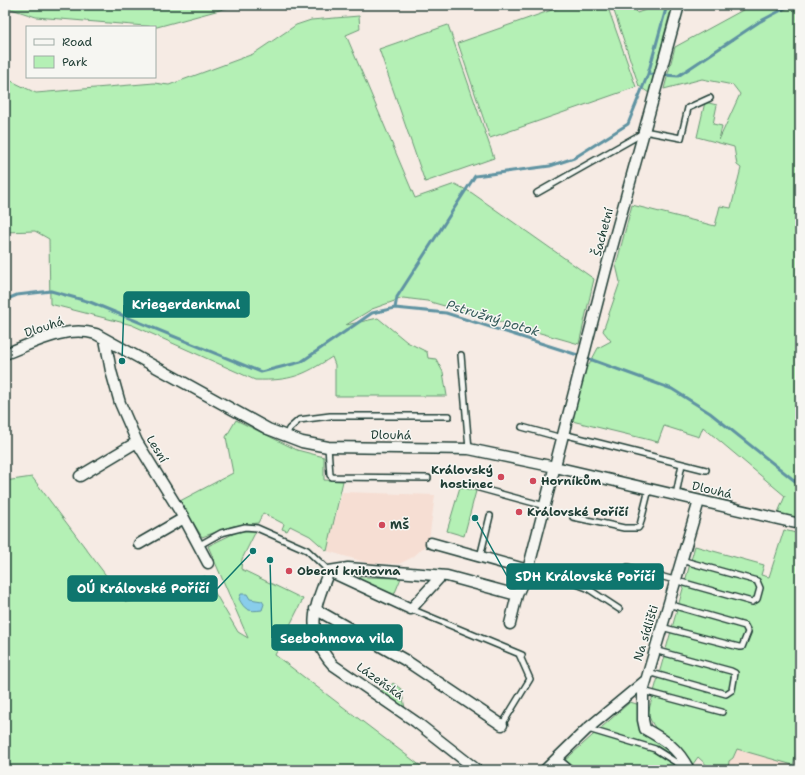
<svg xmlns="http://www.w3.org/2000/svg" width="805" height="775" viewBox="0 0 805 775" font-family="'Shantell Sans',sans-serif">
  <rect width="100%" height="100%" fill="#f6ebe4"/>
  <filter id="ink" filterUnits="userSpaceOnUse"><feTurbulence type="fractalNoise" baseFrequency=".025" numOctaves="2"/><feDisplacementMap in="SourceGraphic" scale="8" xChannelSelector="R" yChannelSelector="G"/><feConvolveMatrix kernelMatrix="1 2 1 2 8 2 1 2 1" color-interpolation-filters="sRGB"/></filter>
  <g filter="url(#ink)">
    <path fill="#f6ded3" d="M342 492 435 495 429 540 426 545 413 557 399 564 368 563 327 551Z
      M737 749 793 765 791 770H728V761L733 758Z"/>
    <path fill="#b4f0b5" stroke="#6a9674" d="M5 5H238L157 27 36 17 5 7Z
      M566 5H607L636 87 490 138 458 43Z
      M612 5 622 7 634 5 637 13 659 5H672L649 93 639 86Z
      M752 5H800V521L777 515 785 496 703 427 699 437 664 426 658 442 572 421 586 365H589L598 348 611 341 603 331 620 282 616 265 632 205 715 226 720 206 731 208 741 168 737 165 734 147 697 137 705 102 717 105 713 124 722 126 719 140 740 94 733 85 702 79 664 89 675 47Z
      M359 16 360 29 346 35 415 198 455 184 472 193 594 279 579 344 427 301 403 298 372 309 346 325 378 318 407 342 427 352 428 358 436 359 443 372 447 396H335V365L332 357C302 376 291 381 255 380L132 325 50 304 49 239 35 231 5 232V78L36 93 154 83 169 85 253 54 296 25 311 20Z
      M448 25 494 158 425 182 379 49Z
      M236 420 297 450 324 457V480L343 481 327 551 310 536 290 526 287 531 282 529 284 524 263 513 258 523 233 526 202 537 180 501 233 473 226 437Z
      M32 477 126 602 174 593 205 576 238 632 248 638 208 546 239 531H256L242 559 241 569 303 599 275 655 426 770H5V481Z
      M460 487 476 491 464 536 447 531Z
      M784 530 800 534V738L793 765 737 749 733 758 729 761 728 770H712L698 757 693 764C679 746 654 736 648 713L695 546 764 565 761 575 769 577Z
      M360 577 401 578 394 595 359 582 358 579Z
      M393 683 401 689 406 713 380 693 383 689H388Z
      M630 702 640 705 641 729 668 749 684 767 681 770H554Z"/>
    <path fill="#89cdeb" stroke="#5f93a2" d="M241 594H247L250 599 262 601 264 604 262 610C248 612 245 610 239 599Z"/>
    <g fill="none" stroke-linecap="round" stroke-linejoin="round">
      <path stroke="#5f93a2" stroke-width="3" d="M648 74 667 5
        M5 300 17 295 51 291 90 302 261 372 301 362 372 313 395 308 446 313 584 357 672 389 710 413 800 485
        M395 308 397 297 475 176 550 166 574 158 628 124 648 74 678 76 759 22 791 5"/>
      <g stroke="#1f3d34" stroke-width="8">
        <path id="service" d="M644 131 681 138 688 108 710 98
          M537 193 643 133
          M461 355 469 449
          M522 427 562 438
          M563 434 706 470
          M286 436 289 429 299 420 330 416H449
          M328 447 330 475 332 477 428 478
          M479 488 545 506
          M676 495 682 464
          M573 517 624 528H638L640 525 649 489
          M198 546 221 533 245 527 257 528 307 550 329 571
          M480 557 490 516
          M529 566 587 588 619 609
          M628 567 752 602 757 599 760 588 757 581 681 560
          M411 609 522 655
          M661 627 739 647H742L748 632 745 626 668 604
          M648 672 726 694 732 690 735 673 731 671 654 650
          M643 691 722 712
          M502 725 530 679 519 654
          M588 729 655 749 685 768"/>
      </g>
      <g stroke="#1f3d34" stroke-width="13">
        <path id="minor" d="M105 339 111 371 120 403 137 442 184 518 208 563
          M5 354C34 343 65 325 96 334L268 429 302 442 328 447 469 449 555 467 800 524
          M80 476 137 442
          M431 543 528 570
          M139 544 184 518
          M329 571C314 608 304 632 333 665L416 722 477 770
          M329 571 348 568 447 576 517 595
          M329 571 411 609 441 576
          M315 609 405 660 502 725
          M510 624 517 595 528 570 606 269 679 5
          M556 760 568 770
          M545 770 587 729 645 681
          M689 770C678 748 665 740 645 729L643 720V691L699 501"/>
      </g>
      <use href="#service" stroke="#f6f6f2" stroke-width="5"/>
      <use href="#minor" stroke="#f6f6f2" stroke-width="10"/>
    </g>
  </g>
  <g fill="#d1495b" stroke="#f6f6f2" stroke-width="1.5">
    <circle cx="501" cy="477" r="4"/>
    <circle cx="533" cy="481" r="4"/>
    <circle cx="519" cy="512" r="4"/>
    <circle cx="382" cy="525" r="4"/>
    <circle cx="289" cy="571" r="4"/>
  </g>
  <g text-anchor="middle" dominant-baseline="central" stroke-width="3" stroke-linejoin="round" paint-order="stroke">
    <g font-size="12" fill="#1f3d34" stroke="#f6f6f2">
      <text transform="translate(603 232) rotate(-75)">Šachetní</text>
      <text transform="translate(44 327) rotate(-18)">Dlouhá</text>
      <text transform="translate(391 435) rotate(1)">Dlouhá</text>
      <text transform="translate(157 449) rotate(59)">Lesní</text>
      <text transform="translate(712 490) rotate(13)">Dlouhá</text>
      <text transform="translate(646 633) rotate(-73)">Na sídlišti</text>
      <text transform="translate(380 681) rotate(35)">Lázeňská</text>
    </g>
    <g font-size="12" font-weight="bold" fill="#1f3d34" stroke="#f6f6f2" text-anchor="start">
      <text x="493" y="470" text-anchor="end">Královský<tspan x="493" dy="14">hostinec</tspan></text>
      <text x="541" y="481">Horníkům</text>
      <text x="527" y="512">Královské Poříčí</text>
      <text x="390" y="525">MŠ</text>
      <text x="297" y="571">Obecní knihovna</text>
    </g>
    <g font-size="13" font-style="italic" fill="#345a59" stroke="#f6f6f2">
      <text transform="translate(493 318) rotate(17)">Pstružný potok</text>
    </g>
  </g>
  <path fill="none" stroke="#0f766e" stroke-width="1.5" d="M122 361L124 305M475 518L507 576M253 551L217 589M270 560L272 638"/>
  <g fill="#0f766e" stroke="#f6f6f2" stroke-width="1.5">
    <circle cx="122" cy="361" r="4"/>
    <circle cx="475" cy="518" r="4"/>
    <circle cx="253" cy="551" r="4"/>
    <circle cx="270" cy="560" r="4"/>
  </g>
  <g fill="#0f766e" stroke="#0f766e" stroke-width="1.5">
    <rect x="124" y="292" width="125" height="25" rx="4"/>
    <rect x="507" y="564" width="156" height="25" rx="4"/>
    <rect x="68" y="576" width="149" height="25" rx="4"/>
    <rect x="272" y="625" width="130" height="25" rx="4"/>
  </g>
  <g font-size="13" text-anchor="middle" font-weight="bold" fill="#fff">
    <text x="186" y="309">Kriegerdenkmal</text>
    <text x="585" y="581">SDH Královské Poříčí</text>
    <text x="143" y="593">OÚ Královské Poříčí</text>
    <text x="337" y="643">Seebohmova vila</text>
  </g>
  <rect width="805" height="775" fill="none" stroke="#f6f6f2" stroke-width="20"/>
  <rect x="10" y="10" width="785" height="755" fill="none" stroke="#1f3d34" stroke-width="1.5" filter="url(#ink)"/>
  <rect x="26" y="26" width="130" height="52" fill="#f6f6f2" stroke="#a0aca6"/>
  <rect x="34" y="39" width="20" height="6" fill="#f6f6f2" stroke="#a0aca6"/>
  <text x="62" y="46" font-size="12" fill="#1f3d34">Road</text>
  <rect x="34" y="56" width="20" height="12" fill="#b4f0b5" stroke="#a0aca6"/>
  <text x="62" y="66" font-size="12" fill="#1f3d34">Park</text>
</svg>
